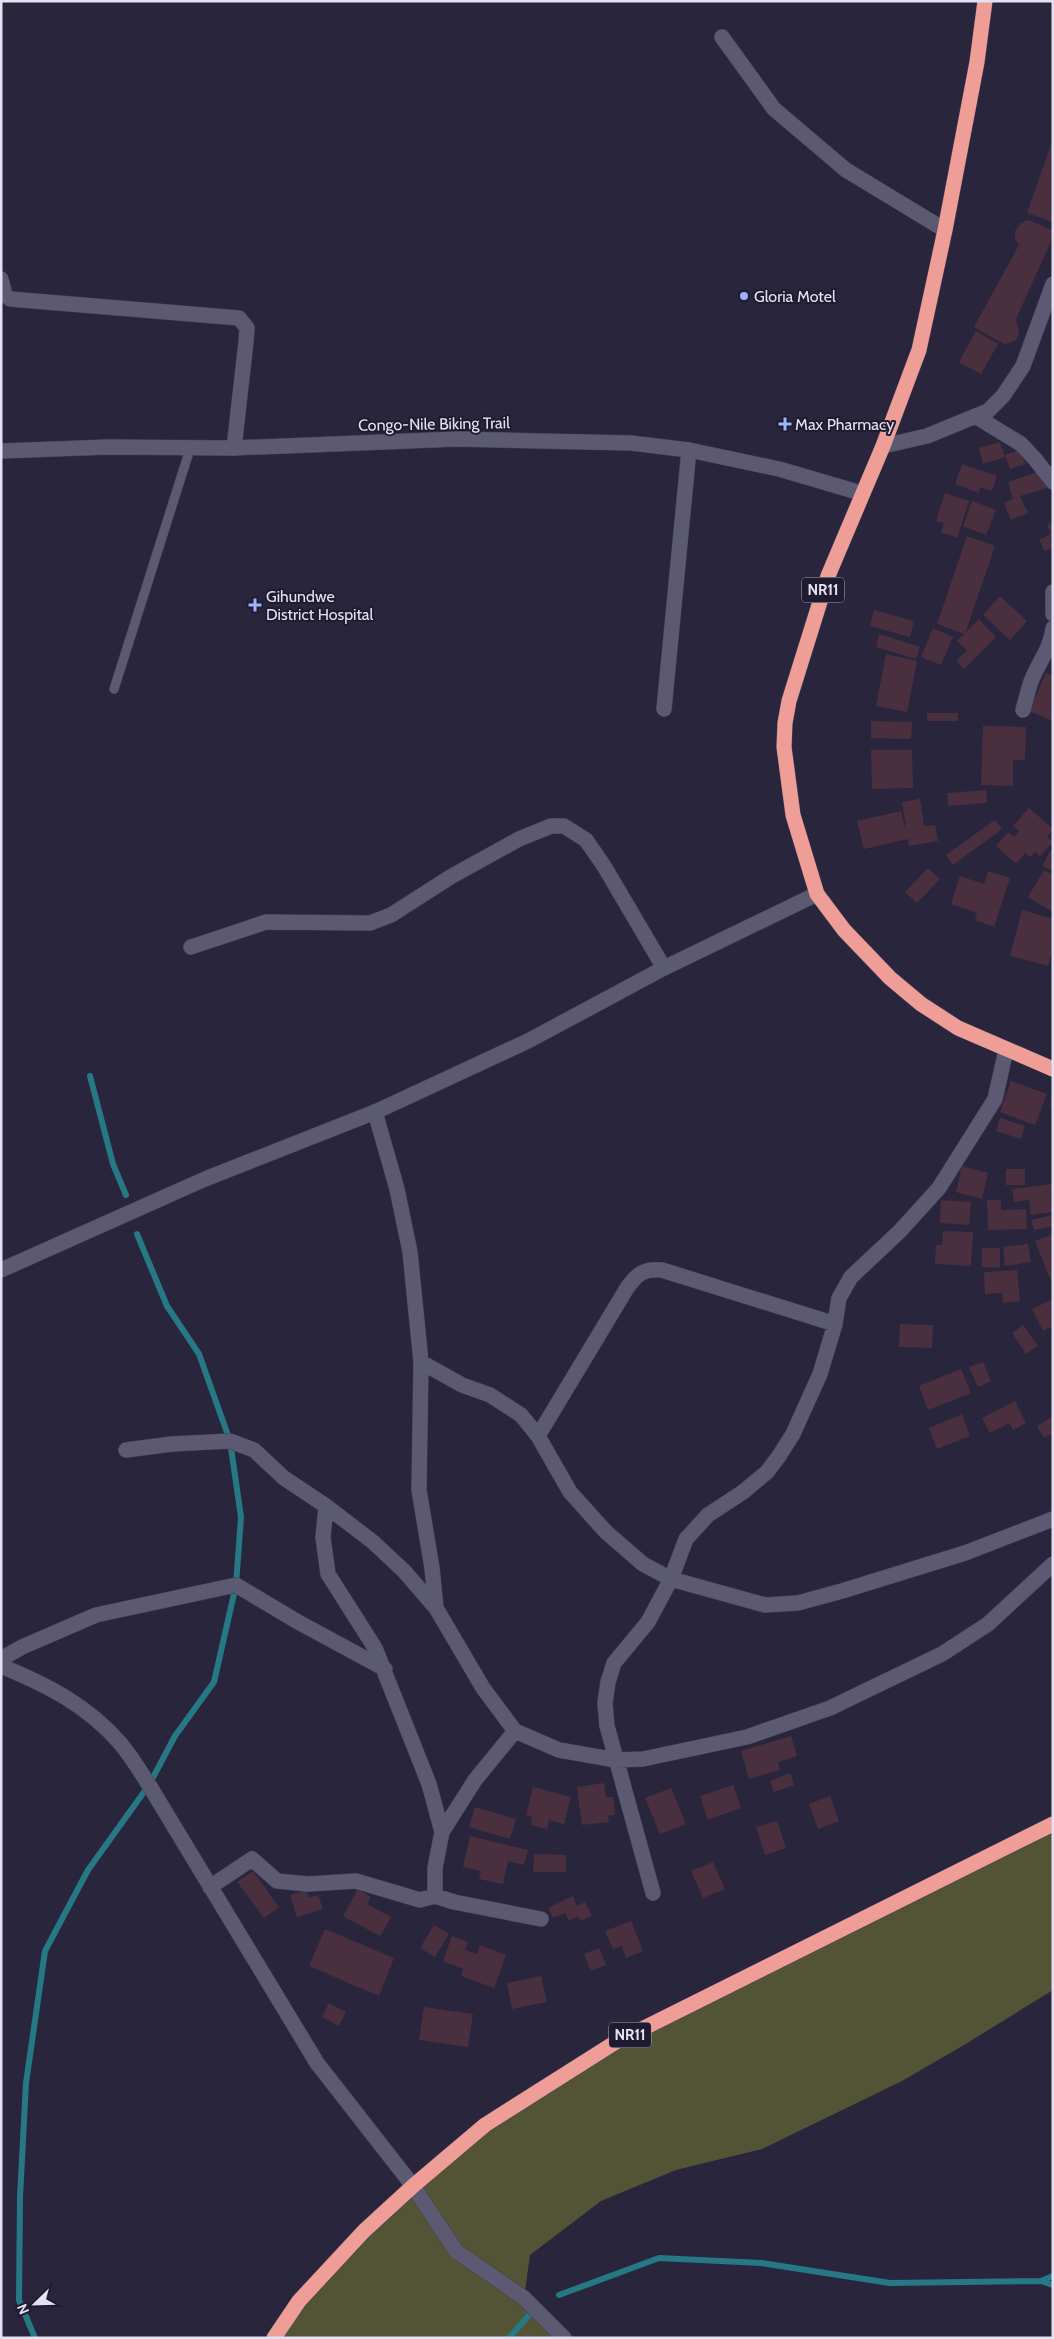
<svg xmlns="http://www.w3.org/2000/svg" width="1054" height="2339" viewBox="0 0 1054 2339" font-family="Cabin,sans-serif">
  <rect width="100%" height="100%" fill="#29253c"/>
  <path fill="#525435" d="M1053 1824V1990L964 2045 902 2081 762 2149 676 2170 601 2201 530 2255 524 2298 564 2338H274L299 2301 485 2125 616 2042Z"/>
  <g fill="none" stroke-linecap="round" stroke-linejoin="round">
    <path stroke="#267984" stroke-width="6" d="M90 1076 113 1164 126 1195
      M1041 2281 1053 2285
      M559 2295 659 2258 761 2263 890 2283 1041 2281 1053 2276
      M35 2338 19 2300 20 2197 26 2083 45 1951 88 1870 149 1785 175 1736 214 1682 236 1585 241 1517 230 1441 199 1354 167 1306 137 1234
      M509 2338 529 2315"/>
  </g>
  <path fill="#4a303e" d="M1053 139V222L1027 213Z
    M1029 220 1053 231V237L1016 319 1019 332 1016 340 1010 343 1004 344 974 327 1019 245 1015 239V231L1021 223Z
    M976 331 998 344 981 374 959 362Z
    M1000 442 1005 457 983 464 979 448Z
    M1021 449 1025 464 1010 469 1005 455Z
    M962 464 997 476 992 491 980 487 979 493 955 484Z
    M1041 471 1047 488 1020 496 1028 513 1011 520 1004 503 1013 499 1008 482Z
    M945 493 969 501 957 538 941 532 944 523 936 521Z
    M972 501 996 510 986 535 963 526Z
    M1053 522V547L1045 551 1039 540 1051 534 1047 525Z
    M967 536 995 546 965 634 937 624Z
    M1000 596 1027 621 1010 640 983 615Z
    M874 610 914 621 910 637 870 626Z
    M979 619 996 637 964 669 956 661 967 650 957 641Z
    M933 628 953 637 941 665 921 657Z
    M879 634 920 647 916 659 876 647Z
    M886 654 917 661 907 712 876 706Z
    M1046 673 1053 676V721L1029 711Z
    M927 713H958V721H927Z
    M871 721 912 722 911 739 871 738Z
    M983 726 1026 727 1025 760H1013V786L981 785Z
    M871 750H912L913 788 872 789Z
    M986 790 987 803 948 806 947 793Z
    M920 799 924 826 935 825 938 841 909 846 908 839 864 849 857 821 901 811 907 835 902 802Z
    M1029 808 1053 829 1047 837 1053 842 1040 856 1035 852 1030 857 1025 853 1016 864 996 846 1008 832 1014 837 1019 831 1013 826Z
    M995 820 1002 829 953 865 946 855Z
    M1053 847V871L1042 866Z
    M928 868 940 879 917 903 905 892Z
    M1044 870 1053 875V912L1028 897Z
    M988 871 1010 878 994 927 975 920 977 913 951 904 960 876 984 884Z
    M1022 910 1053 919V948L1048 966 1010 956Z
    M1011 1081 1047 1094 1035 1125 1000 1112Z
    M1052 1093 1053 1094V1106H1050Z
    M1000 1118 1025 1126 1021 1139 996 1131Z
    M962 1166 988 1173 982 1199 956 1192Z
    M1006 1169H1025V1185H1006Z
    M1052 1184 1053 1212 1031 1215 1029 1200 1014 1202 1012 1189Z
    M941 1200 971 1202 969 1225 940 1223Z
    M987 1200H1001V1210L1026 1209 1027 1229 988 1230Z
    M1053 1215V1226L1034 1230 1031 1220Z
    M943 1231 973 1232 971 1266 935 1264 936 1245H942Z
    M1053 1234V1278L1050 1279 1035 1241Z
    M1028 1244 1031 1262 1005 1266 1003 1247Z
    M982 1248H1000V1268L982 1267Z
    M1017 1270 1020 1301 1003 1303 1002 1293 985 1294 984 1272Z
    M1053 1299V1326L1043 1331 1032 1309Z
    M900 1324 933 1325 932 1348 899 1347Z
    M1023 1325 1038 1346 1026 1354 1012 1333Z
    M983 1362 991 1381 978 1387 969 1367Z
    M961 1369 971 1393 928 1410 919 1386Z
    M1015 1401 1026 1423 1013 1430 1009 1423 990 1433 982 1418Z
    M962 1414 970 1436 937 1449 929 1428Z
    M1053 1416V1433L1044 1438 1037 1426Z
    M791 1736 797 1756 778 1762 780 1770 749 1779 741 1751Z
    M790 1773 794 1785 774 1792 770 1781Z
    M604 1783 606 1797H613L615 1815 608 1816 609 1822 582 1825 577 1787Z
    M733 1785 741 1808 708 1820 700 1796Z
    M533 1787 571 1797 564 1824 549 1820 547 1829 531 1825 532 1817 526 1815Z
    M671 1788 686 1824 660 1834 645 1798Z
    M830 1796 839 1821 818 1829 809 1804Z
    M475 1807 516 1819 510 1839 469 1827Z
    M777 1821 786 1848 765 1855 756 1827Z
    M470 1836 528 1850 524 1865 508 1861 503 1884 479 1879 481 1871 463 1867Z
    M534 1854 566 1855V1872H533Z
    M713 1862 725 1889 703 1898 691 1871Z
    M253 1871 279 1907 264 1918 237 1882Z
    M358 1889 371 1897 367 1904 391 1917 380 1936 343 1916Z
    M306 1890 309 1898 318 1895 323 1909 297 1917 290 1895Z
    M573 1896 577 1906 585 1902 592 1916 581 1921 578 1916 569 1921 565 1913 553 1918 548 1908Z
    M631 1921 643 1951 626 1958 622 1946 613 1949 605 1931Z
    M434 1925 449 1934 435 1957 420 1948Z
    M325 1929 394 1958 379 1996 309 1966Z
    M452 1936 468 1942 465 1950 477 1954 480 1945 506 1955 494 1988 461 1976 463 1969 443 1961Z
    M599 1948 606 1965 591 1971 584 1954Z
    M541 1976 547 2002 512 2009 507 1983Z
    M329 2003 346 2012 339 2026 322 2017Z
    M424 2007 473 2014 468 2047 419 2040Z"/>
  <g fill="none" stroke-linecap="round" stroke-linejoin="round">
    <g stroke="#444155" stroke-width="10">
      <path id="lane" d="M114 689 190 449"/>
    </g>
    <g stroke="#444155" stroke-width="16">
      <path id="street" d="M722 37 774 109 846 170 945 230
        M1 279 5 295 10 299 239 318 247 328 246 342 234 448
        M975 416 1021 444 1035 459 1053 482
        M883 446 927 436 988 411 1003 396 1023 366 1053 284
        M1053 592V614
        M664 709 689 450
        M1023 710C1026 700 1028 689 1032 679 1039 662 1051 648 1053 628
        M191 947 266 922 370 923 391 915 452 876 519 839 551 826H564L586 840 604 866 664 968
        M375 1112 397 1189 410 1252 421 1362 419 1490 432 1568 436 1608
        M421 1362 462 1385 490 1395 521 1415 538 1436 570 1492 606 1532 643 1564 671 1579 765 1605 798 1603 842 1591 965 1553 1053 1519
        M538 1436 627 1288C637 1274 644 1268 662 1270L835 1324
        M126 1450 172 1444 230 1441 254 1450 284 1478 326 1506 373 1542 404 1571 436 1608 483 1688 515 1731 559 1750 616 1760 643 1759 747 1737 830 1708 942 1654 988 1624 1053 1564
        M326 1506 323 1537 328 1574 375 1648 429 1784 442 1832 435 1868V1896
        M1 1659 22 1647 96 1615 236 1585 298 1622 385 1669
        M1 1666C47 1685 87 1705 120 1743 131 1756 140 1771 149 1785L317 2063 413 2186 456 2251 524 2298 564 2338
        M442 1832 475 1780 515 1731
        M210 1887 252 1859 277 1881 308 1884 356 1881 420 1900 435 1896 454 1902 541 1919
        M653 1893 607 1726 605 1703 608 1682 614 1663 648 1622 671 1579 686 1539 708 1515 743 1492 767 1472 779 1456 793 1434 820 1374 835 1324 839 1298 851 1277 900 1231 939 1188 995 1099 1006 1050"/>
    </g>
    <g stroke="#444155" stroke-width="16">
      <path id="secondary" d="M1 451 108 447 234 448 457 439 631 443 689 450 779 469 861 493
        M1 1270 205 1179 375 1112 528 1041 664 968 817 894"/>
    </g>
    <g stroke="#444155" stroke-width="16">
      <path id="highway" d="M985 1 977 62 945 230 919 350 883 446 828 576 789 701 785 723 784 747 793 815 817 894 844 930 890 978 921 1004 958 1028 1053 1069
        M274 2338 299 2301 364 2231 413 2186 485 2125 616 2042 1053 1824"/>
    </g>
    <use href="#lane" stroke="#5c5973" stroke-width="9"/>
    <use href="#street" stroke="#5c5973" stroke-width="15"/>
    <use href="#secondary" stroke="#5c5973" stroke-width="15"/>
    <use href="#highway" stroke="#ef9e97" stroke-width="15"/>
  </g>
  <g fill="#a1b2fd" stroke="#1f1c32" stroke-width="2">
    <circle cx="744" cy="296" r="5"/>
    <path d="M782.5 416.5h5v5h5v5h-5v5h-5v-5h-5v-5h5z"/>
    <path d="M252.5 597.5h5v5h5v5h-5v5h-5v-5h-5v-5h5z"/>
  </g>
  <g text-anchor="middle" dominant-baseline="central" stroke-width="4" stroke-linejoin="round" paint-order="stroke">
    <g fill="#1f1c32" stroke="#a9a7b8" stroke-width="1">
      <rect x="802" y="577.5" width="42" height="25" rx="4"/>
      <rect x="609" y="2022.5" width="42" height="25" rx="4"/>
    </g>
    <g font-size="15" font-weight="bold" fill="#e4e2f2">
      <text x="823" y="590">NR11</text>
      <text x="630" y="2035">NR11</text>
    </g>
    <g font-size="16" fill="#e4e2f2" stroke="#1f1c32" text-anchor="start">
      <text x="754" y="296">Gloria Motel</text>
      <text x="795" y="424">Max Pharmacy</text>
      <text x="266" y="596">Gihundwe<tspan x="266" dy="18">District Hospital</tspan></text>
    </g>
    <g font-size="16" fill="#e4e2f2" stroke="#1f1c32">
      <text transform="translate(434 424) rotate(-1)">Congo-Nile Biking Trail</text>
    </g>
  </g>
  <rect width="1054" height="2339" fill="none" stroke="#e4e2f2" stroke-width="5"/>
  <g transform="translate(35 2304) rotate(247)" stroke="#1f1c32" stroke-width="4" paint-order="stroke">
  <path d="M0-4L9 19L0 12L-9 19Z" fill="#e4e2f2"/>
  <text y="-8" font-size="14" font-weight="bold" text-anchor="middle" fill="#e4e2f2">N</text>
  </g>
</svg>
